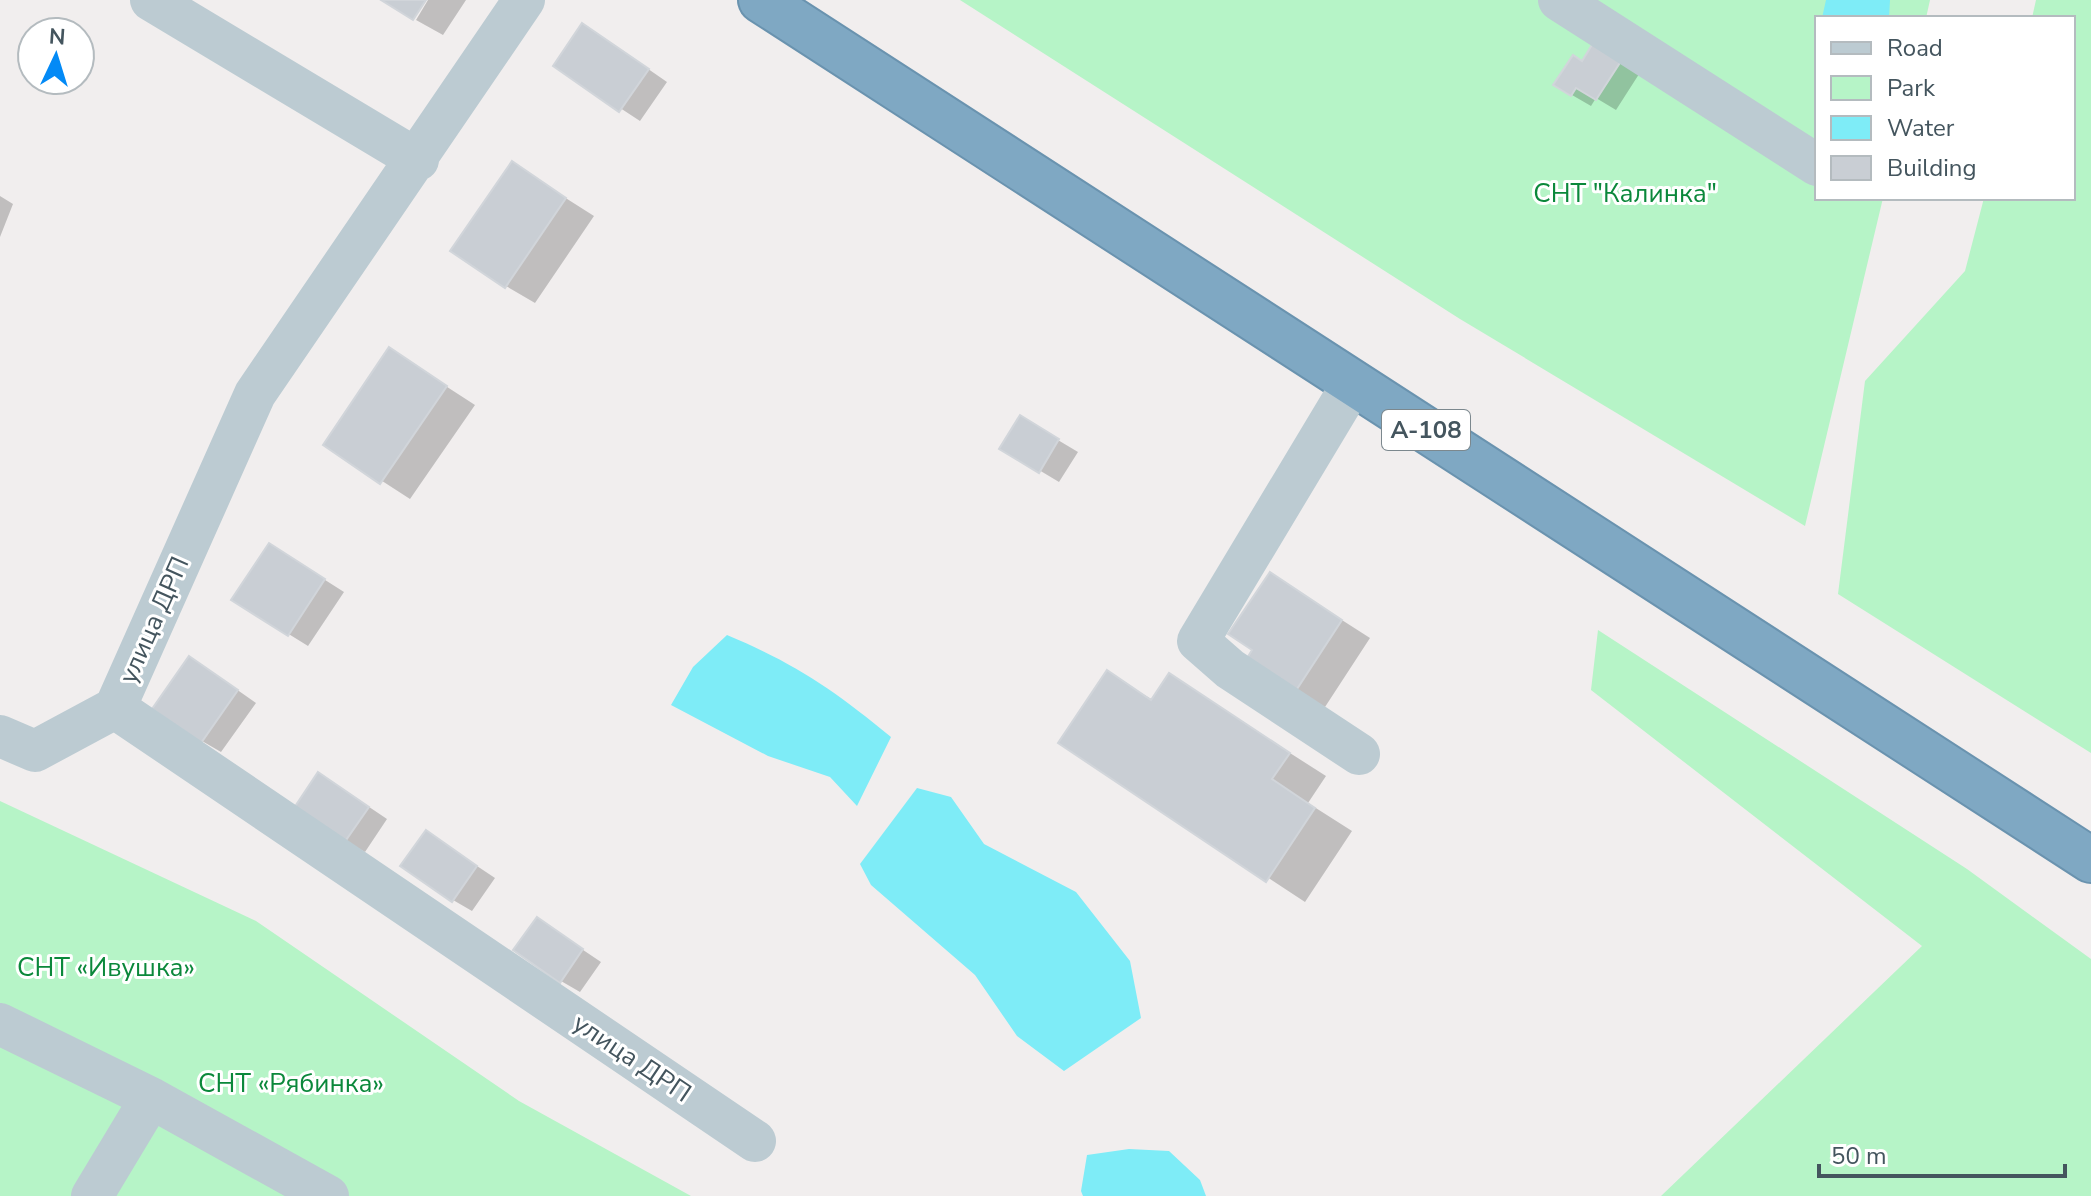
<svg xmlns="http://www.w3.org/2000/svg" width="2091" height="1196" viewBox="0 0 2091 1196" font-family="'Nunito Sans',sans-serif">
  <rect width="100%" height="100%" fill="#f1eeee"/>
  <path fill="#b6f4c7" d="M960 0H1930L1926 18H1817V198H1883L1805 526 1460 319Z
    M2036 0H2091V753L1838 594 1865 381 1965 271 1984 198H2073V18H2032Z
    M1598 630 1967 869 2091 959V1196H1661L1922 946 1591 690Z
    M0 801 256 921 519 1101 691 1196H0Z"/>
  <path fill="#7eecf7" d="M1826 0H1890L1889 18H1822Z
    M727 635C796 664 834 690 891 737L857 806 830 777 768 756 671 705 693 667Z
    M917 788 951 797 984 844 1076 892 1130 961 1141 1018 1064 1071 1017 1036 975 975 871 885 860 864Z
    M1129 1149 1169 1151 1200 1180 1206 1196H1083L1081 1191 1087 1155Z"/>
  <path fill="#0003" d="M428 0H466L443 35 416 20Z
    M602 37 667 82 640 121 556 66Z
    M1596 43 1641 71 1616 110 1596 98 1591 106 1572 95Z
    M512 164 594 216 535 303 506 286Z
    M0 196 13 204 0 237Z
    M390 350 475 405 410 499 325 444Z
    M1021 418 1078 452 1059 482 1002 448Z
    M289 557 344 592 308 646 234 600Z
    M1270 574 1370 638 1325 707 1296 690Z
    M209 670 256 703 221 752 202 741Z
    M1107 673 1153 700 1169 676 1326 776 1308 803 1352 831 1305 902 1061 742Z
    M338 786 387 819 365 852 345 841Z
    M426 832 495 878 472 911 453 900Z
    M537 919 601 962 580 992 561 981Z"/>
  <path fill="#c9ced4" stroke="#d1d5da" stroke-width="2" d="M381 0H426L413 20Z
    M582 23 649 69 619 112 553 66Z
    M1595 40 1623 58 1596 100 1576 88 1571 96 1553 85 1573 55 1582 61Z
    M512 161 566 198 505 288 450 251Z
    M389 347 447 386 380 484 323 445Z
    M1020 415 1059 439 1039 473 999 449Z
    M269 543 325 579 288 636 231 600Z
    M1270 572 1342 620 1295 692 1246 660 1252 650 1228 634Z
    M189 656 238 690 201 743 152 709Z
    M1107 670 1151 700 1169 673 1290 753 1272 779 1315 808 1266 882 1058 743Z
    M318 772 369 807 344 843 294 808Z
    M426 830 477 866 452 902 400 866Z
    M537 917 583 949 560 983 513 950Z"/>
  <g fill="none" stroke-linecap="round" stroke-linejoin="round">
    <g stroke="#6a93af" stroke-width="48">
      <path id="highway" d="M761 0 2091 860"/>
    </g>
    <path stroke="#bccbd2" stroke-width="42" d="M151 0 418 160
      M1559 0 1817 165
      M1353 383 1198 641 1230 669 1359 754
      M115 708 255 394 524 0
      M115 708 755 1141
      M0 736 35 751 115 708
      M0 1024 151 1098 328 1196
      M92 1196 151 1098"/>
    <use href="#highway" stroke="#7fa8c3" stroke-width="44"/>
  </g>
  <g text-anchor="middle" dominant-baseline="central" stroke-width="6" stroke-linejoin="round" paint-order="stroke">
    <rect fill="#fff" stroke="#7c888e" stroke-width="2" x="1382" y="410" width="88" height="40" rx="6"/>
    <g font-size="24" font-weight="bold" fill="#44555e">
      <text x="1426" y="430">А-108</text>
    </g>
    <g font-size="26" fill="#0b883b" stroke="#fff">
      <text x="1625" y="193">СНТ "Калинка"</text>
      <text x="106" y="967">СНТ «Ивушка»</text>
      <text x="291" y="1083">СНТ «Рябинка»</text>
    </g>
    <g font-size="26" fill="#44555e" stroke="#fff">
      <text transform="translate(154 620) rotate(-66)">улица ДРП</text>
      <text transform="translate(632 1058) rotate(34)">улица ДРП</text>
    </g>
  </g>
  <rect x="1815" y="16" width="260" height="184" fill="#ffffff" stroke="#b4bbbf" stroke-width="2"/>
  <rect x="1831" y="42" width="40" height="12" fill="#bccbd2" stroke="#b4bbbf" stroke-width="2"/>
  <text x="1887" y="56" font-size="24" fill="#44555e">Road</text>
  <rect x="1831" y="76" width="40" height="24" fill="#b6f4c7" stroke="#b4bbbf" stroke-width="2"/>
  <text x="1887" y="96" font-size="24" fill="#44555e">Park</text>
  <rect x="1831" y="116" width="40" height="24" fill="#7eecf7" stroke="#b4bbbf" stroke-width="2"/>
  <text x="1887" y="136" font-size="24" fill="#44555e">Water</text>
  <rect x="1831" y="156" width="40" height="24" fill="#c9ced4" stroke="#b4bbbf" stroke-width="2"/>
  <text x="1887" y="176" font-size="24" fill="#44555e">Building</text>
  <g transform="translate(56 56) rotate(4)"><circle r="38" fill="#ffffff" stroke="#b4bbbf" stroke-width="2"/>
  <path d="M0-6L14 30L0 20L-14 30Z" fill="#038af6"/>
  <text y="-12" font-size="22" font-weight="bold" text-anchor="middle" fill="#44555e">N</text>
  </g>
  <path d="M1819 1164v12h246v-12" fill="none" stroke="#44555e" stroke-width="4"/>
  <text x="1831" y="1164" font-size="24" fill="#44555e" stroke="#ffffff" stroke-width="6" paint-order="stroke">50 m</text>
</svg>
